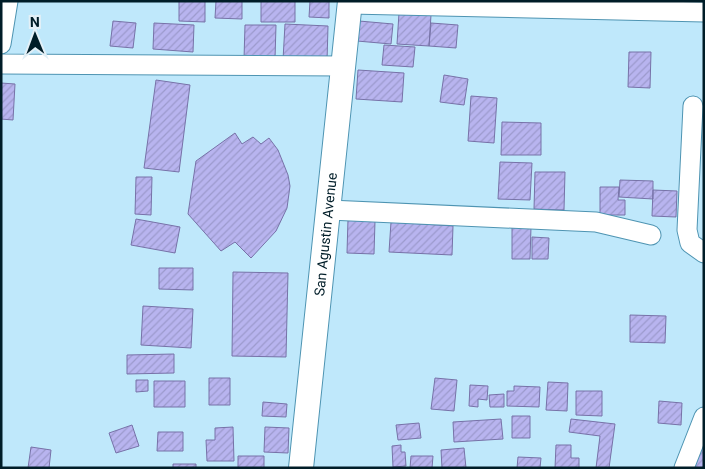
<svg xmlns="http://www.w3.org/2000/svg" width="705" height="469" viewBox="0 0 705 469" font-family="Roboto,sans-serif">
  <defs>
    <pattern id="building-hatch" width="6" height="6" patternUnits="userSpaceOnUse" patternTransform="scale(1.25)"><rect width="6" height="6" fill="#b8b4ef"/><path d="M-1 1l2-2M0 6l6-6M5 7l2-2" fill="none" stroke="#9c9acd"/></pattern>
  </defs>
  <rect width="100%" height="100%" fill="#bfe8fb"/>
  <path fill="url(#building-hatch)" stroke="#7772a8" d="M179 1H205V22L179 21Z
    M216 1H242V19L215 18Z
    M261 1H295V22H261Z
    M310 1H329V18L309 17Z
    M399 13 431 15 429 46 397 44Z
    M113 21 136 23 133 48 110 46Z
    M359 21 393 24 391 44 357 41Z
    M154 23 194 25 193 52 153 49Z
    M431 23 458 25 456 48 429 46Z
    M285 24 328 26 327 62 283 60Z
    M245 25H276L275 59H244Z
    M384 45 415 47 413 67 382 65Z
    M629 52H651L650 88 628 87Z
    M358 70 404 73 402 102 356 99Z
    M444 75 468 79 464 105 440 102Z
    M156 80 190 85 179 172 144 168Z
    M1 83 15 84 13 120 1 119Z
    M471 96 497 98 494 143 468 141Z
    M502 122 541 123V155H501Z
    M235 133 242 144 253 137 261 144 269 138 278 150 288 175 290 186 287 208 276 231 251 258 235 242 221 251 188 214 196 161Z
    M500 162 532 163 530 200 498 199Z
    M535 172H565L564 210 534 209Z
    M136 177H152L151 215 135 214Z
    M620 180 653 181V199L619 197Z
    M600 187H619L618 200H625V215H600Z
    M653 190 677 191 676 217 652 216Z
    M136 219 180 227 175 253 131 245Z
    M348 219 375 221 374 254 347 253Z
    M391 222 453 226 452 255 389 252Z
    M512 227H531L530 259H512Z
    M532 237 549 238 548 259H532Z
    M159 268H193V290L159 289Z
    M233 272 288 273 286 357 232 356Z
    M143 306 193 309 191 348 141 345Z
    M630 315 666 316 665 343 630 342Z
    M174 354V373L127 374V355Z
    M209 378H230V405H209Z
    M435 378 457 380 454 411 431 409Z
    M136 380H148V391L136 392Z
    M154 381H185V407H154Z
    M548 382 568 383 567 411 546 410Z
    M470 385 488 386 487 400 478 399V407L469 406Z
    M514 386 540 387 539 407 507 406V391H514Z
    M576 391H602V416L576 415Z
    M504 394V407H490L489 395Z
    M659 401 682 403 681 425 658 423Z
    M263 402 287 404 286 417 262 416Z
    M512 416H530V438H512Z
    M501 419 503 439 454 442 453 422Z
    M571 419 615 424 609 468H596L600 436 569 432Z
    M419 423 421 438 398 440 396 425Z
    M132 425 139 446 116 453 109 433Z
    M233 427 234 461H207L206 440H215V428Z
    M265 427 289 428 288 453 264 452Z
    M158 432H183V451H157Z
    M401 445V452H405L406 466 393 467 392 446Z
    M556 445H571V458H579V468H555Z
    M31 447 51 450 49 468H28Z
    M700 447 704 448V468H696L692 466Z
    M464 448 466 468H442L441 450Z
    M238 456H264V468H238Z
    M411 456H433L432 468H410Z
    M518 457 541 458 540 468H517Z
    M173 464H196V468H173Z"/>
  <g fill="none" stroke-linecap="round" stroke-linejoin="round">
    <g stroke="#4e94b2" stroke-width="21">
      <path id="minor" d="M350 4 704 12
        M1 44 8 1
        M1 64 344 66
        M693 106 687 230 690 243 704 253
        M329 210 596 222 651 235
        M684 468 704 417"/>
    </g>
    <g stroke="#4e94b2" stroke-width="26">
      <g id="tertiary">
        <path id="s1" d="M301 468 350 1"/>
      </g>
    </g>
    <use href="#minor" stroke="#fff" stroke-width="19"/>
    <use href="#tertiary" stroke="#fff" stroke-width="24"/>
  </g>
  <g text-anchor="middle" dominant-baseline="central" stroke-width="4" stroke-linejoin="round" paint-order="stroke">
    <g font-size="14" fill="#001d28" stroke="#e3f0f7">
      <text stroke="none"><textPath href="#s1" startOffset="235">San Agustin Avenue</textPath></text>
    </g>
  </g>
  <rect width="705" height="469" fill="none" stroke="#001d28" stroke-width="5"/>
  <g transform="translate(35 35) rotate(359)" stroke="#e3f0f7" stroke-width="4" paint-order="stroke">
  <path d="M0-4L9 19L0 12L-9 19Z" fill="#001d28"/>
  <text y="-8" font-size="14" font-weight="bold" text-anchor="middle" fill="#001d28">N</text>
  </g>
</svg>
